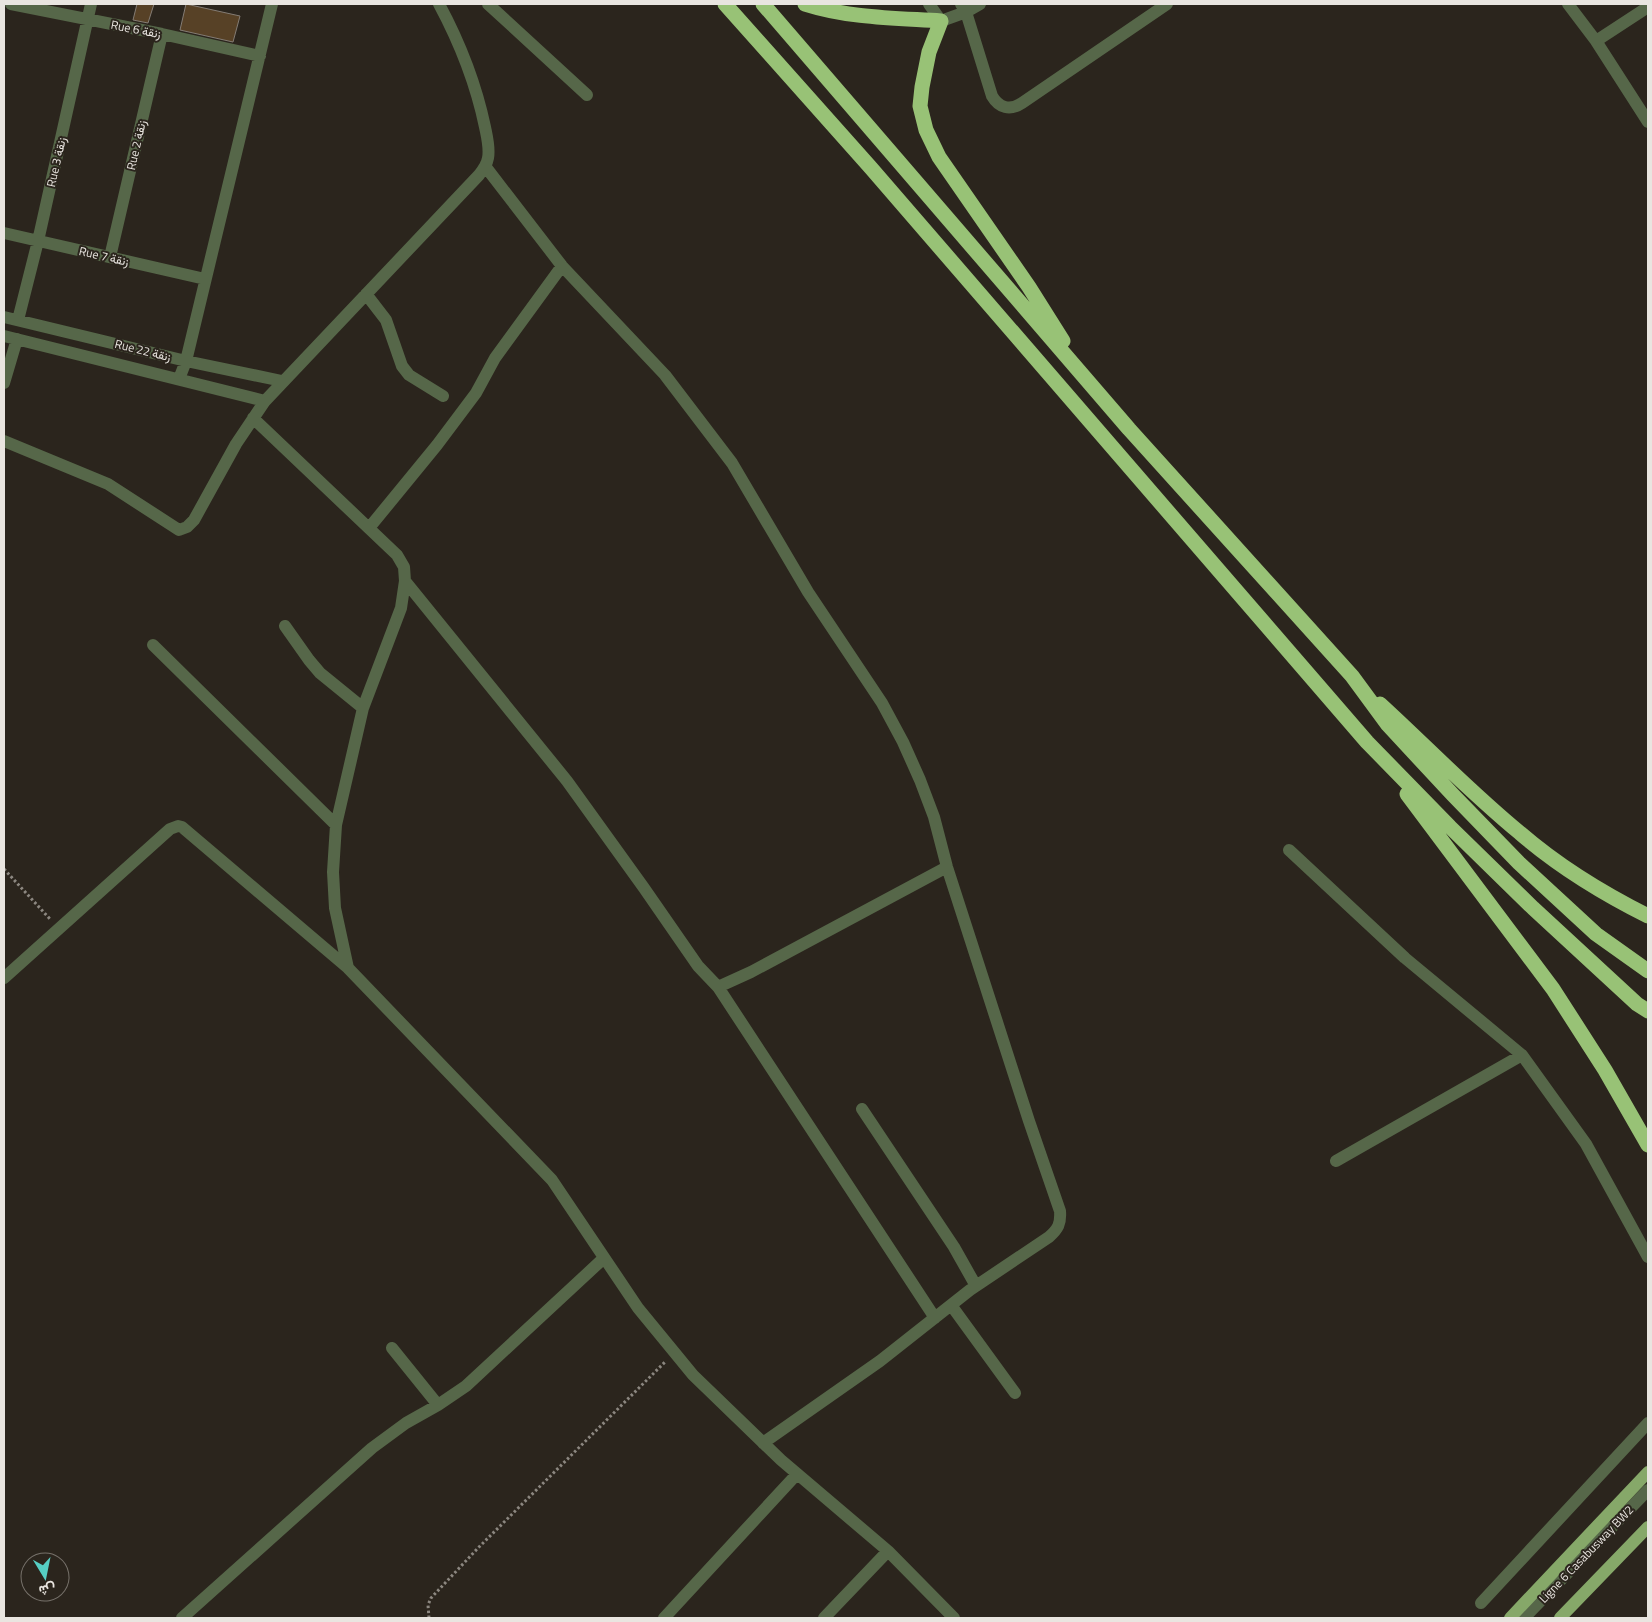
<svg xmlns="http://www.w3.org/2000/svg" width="1652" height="1622" viewBox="0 0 1652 1622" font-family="'Titillium Web',Vazirmatn,sans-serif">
  <rect width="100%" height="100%" fill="#2b251d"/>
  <path fill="#574126" stroke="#847c74" d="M137 4H154L148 23 133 20Z
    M186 4 240 16 233 42 180 30Z"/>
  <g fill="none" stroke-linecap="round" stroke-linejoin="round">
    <path stroke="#8c8780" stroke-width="3" stroke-dasharray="2.5 2.5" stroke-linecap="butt" d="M4 869 50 919
      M429 1618 428 1605 431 1598 479 1547 665 1362"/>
    <path stroke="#566749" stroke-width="12" d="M11 4 162 34 260 56
      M488 4 587 95
      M929 4 941 21 966 12 980 4
      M961 4 966 12 992 96C999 108 1010 111 1022 103L1167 4
      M1568 4 1596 41 1648 122
      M1596 41 1648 7
      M485 166 562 266 665 375 732 463 808 592 882 703 903 742 920 780 934 817 947 867 1029 1121 1060 1211C1061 1224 1058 1229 1049 1237L970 1290 880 1361 763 1443
      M4 233 205 279
      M110 257 162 34
      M366 294 386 320 402 366 409 375 443 396
      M4 317 186 361 282 381
      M18 320 38 241 91 4
      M4 336 265 401
      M179 379 186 361 272 4
      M4 383 17 339
      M253 418 397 555 404 567 405 581 401 608 363 708 336 825 333 872 335 908 348 968
      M4 441 108 484 179 530 187 527 194 520 236 444 265 401 479 175C483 170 487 164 488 158 490 148 487 137 485 127 476 84 460 43 439 4
      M369 528 437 445 476 393 495 358 562 266
      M405 581 567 781 644 888 698 966 718 987 751 972 947 867
      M285 626 309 660 320 673 363 708
      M153 645 336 825
      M1289 850 1405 958 1522 1055 1586 1144 1648 1257
      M4 978 170 829 178 826 182 827 348 968 552 1180 638 1308 693 1375 781 1460 888 1551 954 1618
      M718 987 935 1318
      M862 1109 954 1247 976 1286
      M1336 1161 1522 1055
      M951 1305 1015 1393
      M392 1348 438 1405
      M1481 1603 1648 1423
      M182 1618 372 1448 406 1423 438 1405 466 1386 604 1258
      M664 1618 797 1474
      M824 1618 888 1551
      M1524 1618 1648 1490"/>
    <path stroke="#86a869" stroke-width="12" d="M1510 1618 1648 1472
      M1560 1618 1648 1527"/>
    <path stroke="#98c276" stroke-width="15" d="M725 4 871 168 1367 742 1450 827 1533 908 1637 1004 1648 1011
      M763 4 1129 429 1352 676 1388 725 1453 795 1519 863 1596 934 1648 971
      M805 4C849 18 895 18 941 21L929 52 922 87 920 106 926 130 939 157 1029 287 1063 341
      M1380 704C1427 747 1471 793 1520 833 1557 865 1604 894 1648 916
      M1407 794 1553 989 1605 1070 1648 1145"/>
  </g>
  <g text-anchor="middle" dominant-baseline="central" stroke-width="4" stroke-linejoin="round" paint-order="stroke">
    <g font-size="12" fill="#e9e5e0" stroke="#2b251d">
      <text transform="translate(136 29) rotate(11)">Rue 6 زنقة</text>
      <text transform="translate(136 145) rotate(-77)">Rue 2 زنقة</text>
      <text transform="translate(56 162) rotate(-77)">Rue 3 زنقة</text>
      <text transform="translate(104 256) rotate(13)">Rue 7 زنقة</text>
      <text transform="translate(143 350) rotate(14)">Rue 22 زنقة</text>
      <text transform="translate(1586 1554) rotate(-46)">Ligne 6 Casabusway BW2</text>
    </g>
  </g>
  <rect width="1652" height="1622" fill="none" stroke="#e9e5e0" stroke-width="10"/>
  <g transform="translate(45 1577) rotate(170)"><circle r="24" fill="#2b251d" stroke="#77726b"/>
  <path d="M0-4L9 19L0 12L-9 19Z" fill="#56cec3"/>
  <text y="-8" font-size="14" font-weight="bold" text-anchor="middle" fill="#e9e5e0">ش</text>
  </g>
</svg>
